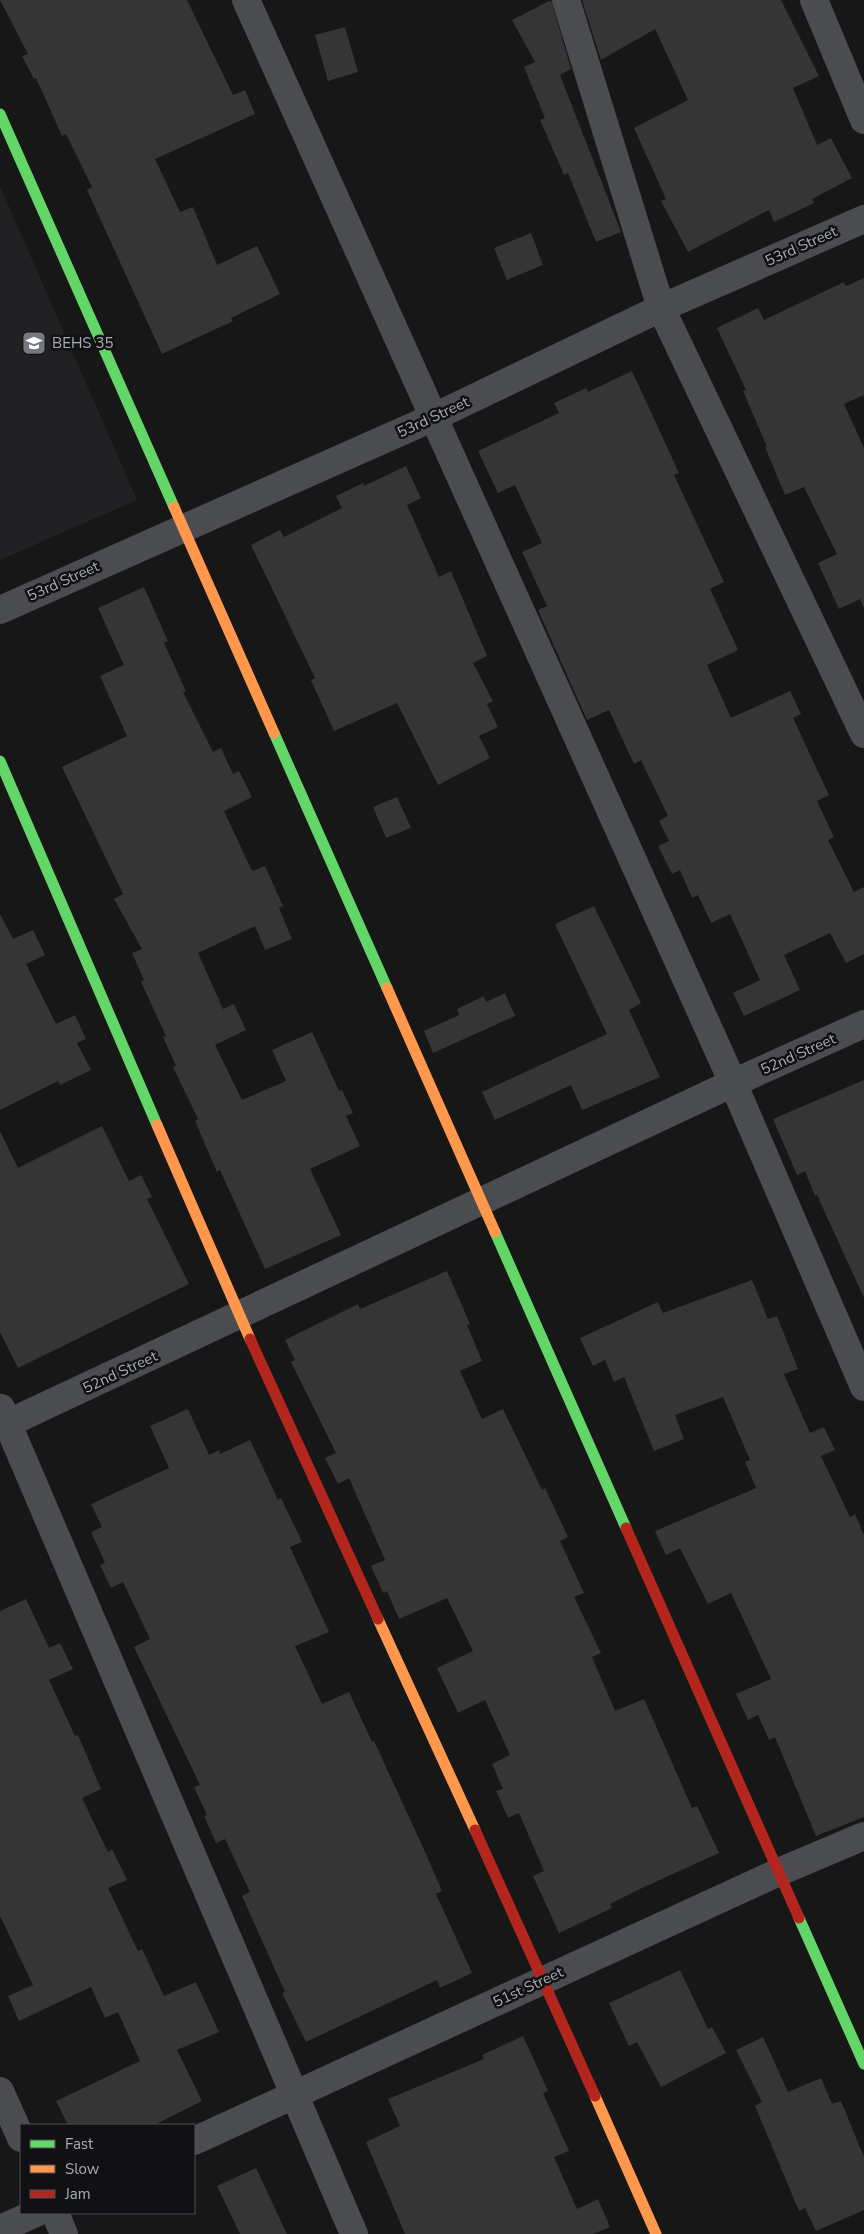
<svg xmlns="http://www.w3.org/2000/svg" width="864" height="2234" viewBox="0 0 864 2234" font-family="'Nunito Sans',sans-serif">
  <rect width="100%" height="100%" fill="#171717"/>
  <path fill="#212123" d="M0 186 137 500 0 560Z"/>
  <path fill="#353536" d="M0 0H187L233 95 245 90 255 114 155 159 180 212 193 207 217 265 257 246 280 294 231 318 233 321 162 354 87 190 92 187 66 134 62 136 36 78 34 79 22 56 28 54Z
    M551 0 571 69 560 75 621 232 596 242 568 173 564 175 540 120 545 118 524 67 535 62 512 20Z
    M582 0H781L819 76 793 88 817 145 831 138 852 178 812 199 814 203 774 222 769 210 688 252 661 201 666 199 634 128 688 100 655 29 601 60Z
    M345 27 358 72 328 81 315 35Z
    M531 233 543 265 507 280 494 248Z
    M864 278V395L844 404 864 448V608L860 599 839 609 818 563 837 554 804 487 785 495 765 447H767L743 391 746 390 717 328 758 308 764 320 844 282 846 286Z
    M632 371 679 473 674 475 724 582 710 589 738 650 707 665 731 718 790 691 801 714 793 718 829 795 817 801 834 837 828 840 854 892 864 887V954L846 963 830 933 784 955 800 990 744 1016 733 993 760 980 730 914 711 923 698 895 692 898 680 870 672 874 658 846 669 841 659 821 668 816 641 760 634 764 609 710 587 720 538 610 547 606 522 552 542 543 515 485 498 493 478 451 559 413 554 403 586 388 588 392Z
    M406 466 421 498 407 505 439 577 451 571 487 656 473 663 493 701 487 704 498 727 479 736 490 758 438 785 397 703 334 731 311 680 315 678 251 545 280 530 284 537 342 508 336 496 363 483 364 486Z
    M144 587 168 641 164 643 186 691 183 692 213 752 221 748 233 774 239 771 252 797 224 811 252 871 265 866 283 906 279 908 292 939 265 950 255 926 198 953 223 1009 234 1004 246 1030 215 1045 242 1100 286 1081 272 1050 312 1032 339 1091 342 1090 353 1113 346 1116 360 1146 310 1169 341 1235 265 1269 220 1170 217 1172 195 1121 198 1119 173 1067 176 1066 163 1037 166 1036 141 982 144 980 132 953 142 949 114 899 123 894 62 767 127 736 100 676 124 665 98 608Z
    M397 797 411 828 386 838 373 807Z
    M594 906 641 1003 629 1010 660 1077 582 1110 571 1085 495 1120 482 1092 607 1034 555 924Z
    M0 914 13 939 33 930 45 955 26 964 56 1024 75 1015 86 1039 77 1043 91 1070 60 1085 58 1081 0 1110Z
    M505 993 515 1016 433 1053 424 1031 459 1015 457 1009 484 996 486 1002Z
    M864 1080V1298L817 1195 815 1196 805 1171 797 1175 773 1119Z
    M102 1126 129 1181 141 1175 152 1197 147 1199 189 1284 18 1368 0 1332V1131L18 1168Z
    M447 1271 470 1324 467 1325 482 1361 460 1371 482 1419 503 1409 542 1490 545 1488 568 1537 560 1541 584 1593 574 1597 601 1653 592 1657 615 1711 644 1699 692 1808 697 1806 719 1853 642 1888 610 1904 612 1908 559 1933 533 1876 544 1871 519 1813 508 1818 496 1791 503 1789 492 1764 510 1755 485 1700 458 1713 437 1668 473 1651 447 1598 399 1619 387 1591 383 1593 371 1566 385 1560 349 1478 338 1484 325 1458 336 1453 291 1362 295 1360 285 1340 358 1304 360 1309Z
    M752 1280 768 1319 777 1316 798 1369 784 1374 810 1433 824 1427 835 1450 821 1456 850 1517 855 1514 864 1535V1817L816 1836 775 1737 769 1740 758 1715 748 1720 736 1694 771 1679 731 1593 708 1604 680 1548 666 1555 655 1531 756 1488 745 1462 750 1460 723 1397 675 1415 684 1439 654 1451 624 1377 614 1382 605 1360 593 1366 580 1338 658 1302 663 1313Z
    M188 1409 209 1455 219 1450 220 1454 250 1440 278 1500 281 1498 302 1542 290 1547 329 1632 295 1646 322 1704 349 1692 372 1742 374 1741 426 1854 442 1891 436 1894 472 1973 440 1988 437 1980 306 2042 282 1993 285 1992 242 1896 250 1892 225 1839 216 1843 204 1816 207 1815 194 1787 200 1785 134 1647 150 1639 123 1582 111 1588 100 1565 105 1563 91 1532 102 1527 91 1504 169 1468 150 1426Z
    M26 1599 49 1648 60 1643 73 1669 49 1680 75 1736 78 1735 101 1789 82 1798 108 1852 112 1849 127 1880 108 1888 138 1951 142 1949 164 1996 196 1982 219 2032 177 2050 202 2101 154 2125H68L56 2101 140 2061 118 2012 105 2018 91 1987 19 2021 8 1996 33 1985 0 1916V1611Z
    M680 1970 708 2029 712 2027 726 2053 661 2087 637 2042 629 2046 609 2003Z
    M523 2036 548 2091 543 2093 569 2151 554 2157 577 2209 598 2199 610 2227 593 2234H405L366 2142 400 2126 388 2099 484 2059 482 2055Z
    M763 2037 788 2092 821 2078 832 2104 841 2101 864 2157V2210L816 2231 805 2208 799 2211 755 2106 762 2102 736 2050Z
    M256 2168 287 2234H240L217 2186Z"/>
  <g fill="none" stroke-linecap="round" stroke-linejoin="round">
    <path stroke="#4b4c50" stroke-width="28" d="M246 0 733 1083 864 1387
      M566 0 661 308 864 734
      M814 0 864 120
      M0 610 432 418 661 308 864 219
      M1 1408 354 2234
      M0 1427 733 1083 864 1024
      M0 2091 21 2138
      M194 2141 779 1872 864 1836
      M55 2213 64 2234
      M0 2229 36 2213"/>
    <path stroke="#63d668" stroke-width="11" d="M0 114 174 507
      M274 733 387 988
      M0 761 157 1125
      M495 1232 626 1528
      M799 1918 864 2064"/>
    <path stroke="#ff974d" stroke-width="11" d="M174 507 274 733
      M387 988 495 1232
      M157 1125 250 1339
      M378 1619 475 1830
      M595 2096 656 2234"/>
    <path stroke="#b3261e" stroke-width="11" d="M250 1339 378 1619
      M626 1528 799 1918
      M475 1830 595 2096"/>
  </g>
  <defs>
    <g id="school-square" transform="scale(1.25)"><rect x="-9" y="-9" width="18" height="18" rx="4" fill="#757880" stroke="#111113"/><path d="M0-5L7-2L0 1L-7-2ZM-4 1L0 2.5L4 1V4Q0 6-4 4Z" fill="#fff"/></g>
  </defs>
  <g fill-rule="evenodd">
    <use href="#school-square" x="34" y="343"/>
  </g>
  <g text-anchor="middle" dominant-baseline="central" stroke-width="5" stroke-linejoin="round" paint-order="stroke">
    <g font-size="15" fill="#a8adb8" stroke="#111113">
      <text transform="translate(801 246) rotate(-24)">53rd Street</text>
      <text transform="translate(433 417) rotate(-25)">53rd Street</text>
      <text transform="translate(63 581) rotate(-24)">53rd Street</text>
      <text transform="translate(798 1054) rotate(-24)">52nd Street</text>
      <text transform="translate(120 1372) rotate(-25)">52nd Street</text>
      <text transform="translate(528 1987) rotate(-25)">51st Street</text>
    </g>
    <g font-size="15" fill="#a8adb8" stroke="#111113" text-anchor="start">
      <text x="52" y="343">BEHS 35</text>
    </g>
  </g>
  <rect x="20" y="2124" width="175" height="90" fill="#111113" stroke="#4d4f55"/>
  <rect x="30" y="2140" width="25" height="8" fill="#63d668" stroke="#4d4f55"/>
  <text x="65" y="2149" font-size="15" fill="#a8adb8">Fast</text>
  <rect x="30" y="2165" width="25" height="8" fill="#ff974d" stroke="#4d4f55"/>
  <text x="65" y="2174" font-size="15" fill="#a8adb8">Slow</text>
  <rect x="30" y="2190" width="25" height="8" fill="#b3261e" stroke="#4d4f55"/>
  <text x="65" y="2199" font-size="15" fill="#a8adb8">Jam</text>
</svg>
